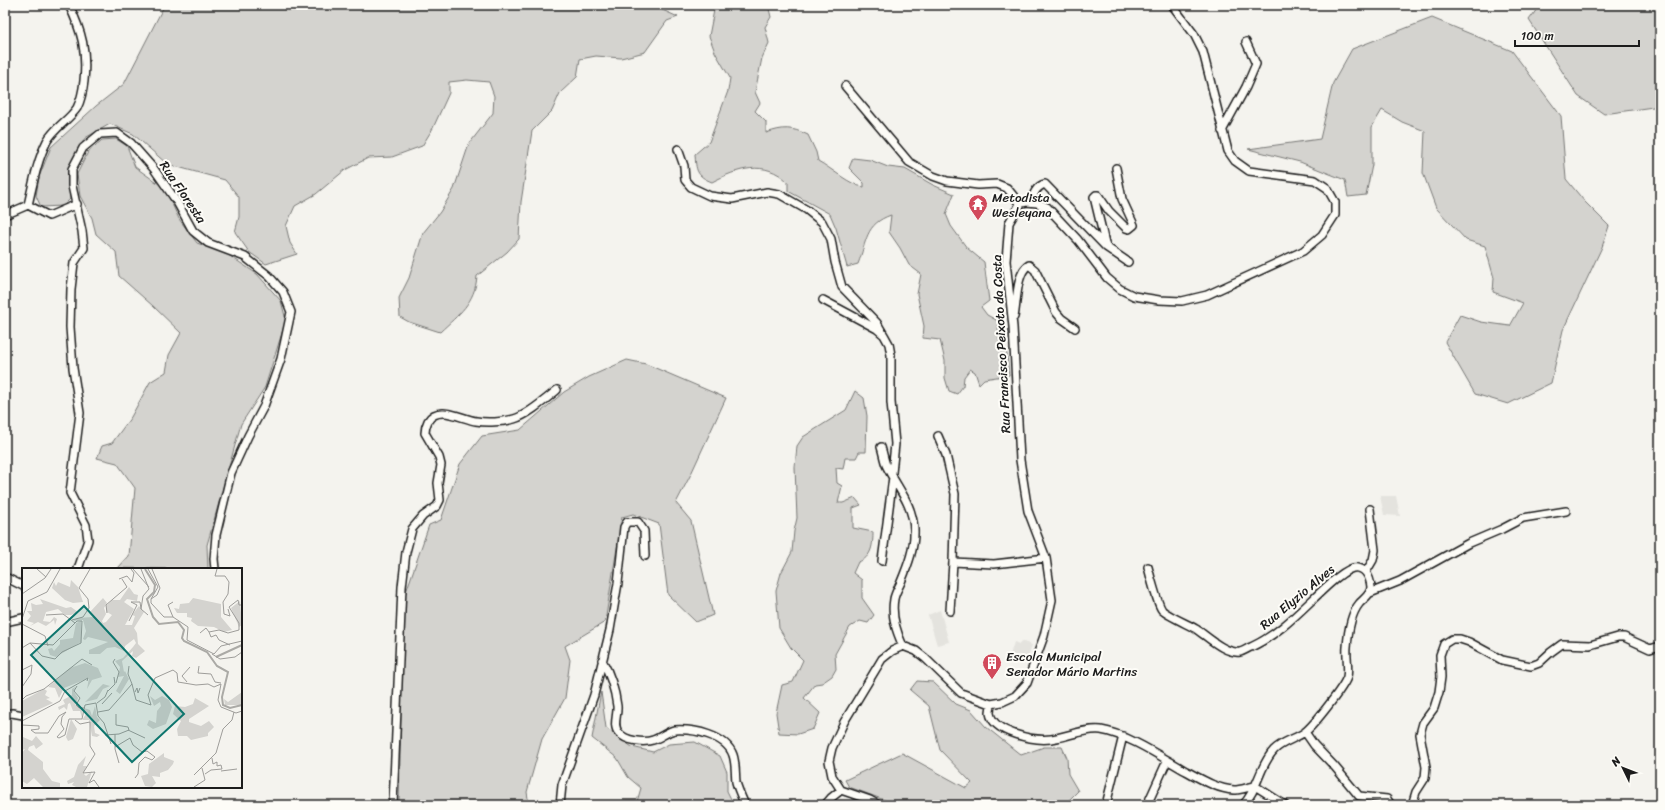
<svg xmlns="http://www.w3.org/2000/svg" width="1665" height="810" viewBox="0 0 1665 810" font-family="Sriracha,sans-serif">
  <rect width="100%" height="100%" fill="#f4f3ee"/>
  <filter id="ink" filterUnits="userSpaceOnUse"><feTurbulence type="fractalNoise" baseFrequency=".025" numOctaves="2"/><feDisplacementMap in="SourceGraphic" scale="8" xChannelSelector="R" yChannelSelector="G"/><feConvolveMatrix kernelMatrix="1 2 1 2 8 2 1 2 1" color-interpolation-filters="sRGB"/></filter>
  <g filter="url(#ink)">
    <path fill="#e4e3de" d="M1380 496H1396L1400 516 1384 515Z
      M940 610 949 642 937 645 928 615Z
      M1021 641 1032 645 1028 658 1018 655 1017 656 1010 655 1014 642 1019 644Z"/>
    <path fill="#d4d3cf" stroke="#787876" d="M162 5H657L658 8 678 17 667 21 645 52 621 58 596 56 580 59 577 77 560 93 552 111 532 131 521 202 519 239 507 252 477 276C475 303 459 314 440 332L409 322 400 317 399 298 409 278 423 233 440 212 454 189 469 144 493 113 494 96 489 82 467 80 449 82V93L433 128 422 146 392 157 368 158 345 170 316 194 295 206 286 226 290 243 297 254 266 264 249 252 235 232 239 217V197L225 180 167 164 133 134 110 124 85 138 69 167 70 199 63 206 41 207 36 196 39 177 51 147 96 106 124 84 164 6Z
      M715 5H768L771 17 765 27 769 43 762 58 755 92 760 103 755 111 766 122V133C784 127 791 127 808 135L816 152 818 161C831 168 851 186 864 187V183L849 168 853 158 870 160 888 167 905 169 933 185 954 194 946 214 951 226 967 248 984 262 989 301 981 307 987 315 998 321 999 340 1007 354 1009 375 984 379 979 384 975 372 970 369 964 377 963 386 957 394 949 391 945 378V361L940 340 923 338 924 326 917 294 921 274 909 265 900 248 889 232 891 215C865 224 867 241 858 264L847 267 836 228 830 214 788 191V182C765 159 737 169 712 182 696 176 696 170 695 154L709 142 728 91 730 78 715 52 709 36Z
      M1540 5H1660V106L1604 114 1578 96 1529 20Z
      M1432 18 1512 51 1561 116 1566 179 1585 202 1609 226 1602 247 1563 330 1551 383 1508 404 1475 394 1445 342 1460 315 1481 322 1510 326 1523 303 1493 292 1494 278 1485 246 1466 240 1436 208 1423 173 1425 131 1402 122 1382 110 1372 127V165L1366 195 1348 197 1345 180 1300 162 1248 149 1320 139 1333 83 1352 49Z
      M116 139 127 146 135 167 159 184 167 193 179 219 197 243 227 254 257 274 281 301 286 320 265 387 241 424 207 545 208 569 118 568 129 556 135 488 117 463 97 458 102 446 112 443 131 417 150 382 166 372 169 355 181 333 153 306 119 276 116 252 96 234 92 218 80 196 77 174 88 152 102 140Z
      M627 360 646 364 726 398 690 476 676 503 691 521 713 615 696 622 668 595 659 524 633 514 622 517 605 622 565 646 570 660 565 698 542 739 527 792 529 805H399L402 671 405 595 429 525 441 520 460 464 482 436 520 430 564 392 589 377Z
      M855 391 864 398 867 416 866 452H859L856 458H845L843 469 836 468 837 483 842 486 838 503H843L855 498 861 505 853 508V528L873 532C873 544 872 558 858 562L853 573 862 580V598L874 615 868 623 860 621 850 627 835 654 836 669 832 676 822 683 815 684 804 698 820 713 813 729 798 734 779 733 776 713 782 685 793 682 803 660 791 648 779 628 776 591 781 573 792 552 794 531 797 518 795 467 797 446 803 437 846 410Z
      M917 681 933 682 956 704 971 710 986 727 1021 755 1044 747H1062L1067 758 1068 774 1078 791 1065 804 1066 805H898L849 787 845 780 902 753 966 788 972 783 940 750 929 706 910 690Z
      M601 692 606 728 632 747 653 752 669 744 695 742 720 756 727 772V791L734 805H636L641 788 628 777 617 758 592 738Z"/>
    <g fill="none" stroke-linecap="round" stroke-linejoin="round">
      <g stroke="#1c1c1c" stroke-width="10">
        <path id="street" d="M845 86 909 162 933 176 947 181 978 185 997 184 1007 188 1020 204
          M1222 131 1246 87 1256 64 1246 42
          M678 149 684 166 685 180 691 187 710 196 732 199 767 192 779 194 807 210 822 222 831 239 835 262 842 287 877 323 884 335
          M1031 202C1033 195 1036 186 1045 184L1106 247 1128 262
          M28 205C33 184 37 161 47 141 55 127 68 121 77 108 81 100 83 90 84 81 87 51 82 32 69 5
          M28 205 49 216 77 204
          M5 215 28 205
          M1106 247 1094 197 1096 195H1098L1109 211 1126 228 1129 229 1134 225 1122 199 1116 168
          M823 300 877 329 884 335 889 344 891 355V402L895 444 892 473
          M1014 317C1017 303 1016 272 1029 265L1035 270 1056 312 1061 318 1075 328
          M938 436 946 455 955 494 953 562 950 611
          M881 447C883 453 884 460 886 465 897 488 912 502 914 529 915 547 908 565 901 582 899 587 895 593 894 599 891 616 896 631 903 646
          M882 561 893 477
          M953 562 994 564 1046 558
          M1148 567C1150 575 1158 605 1162 610 1165 614 1189 625 1196 629 1208 637 1225 654 1240 652 1244 651 1248 648 1251 647 1280 634 1303 608 1326 587 1334 580 1343 571 1353 568 1365 566 1370 577 1371 587 1371 595 1363 599 1359 604 1350 615 1348 633 1347 647 1346 656 1349 668 1347 677 1344 687 1314 725 1305 732 1295 739 1283 741 1274 750 1259 766 1258 790 1243 805
          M78 569 88 540 86 525 70 493 80 413 73 368 70 327 71 289 74 263 84 248 82 231 72 186V169L83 148 100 134 117 133 131 143 154 169 177 202 193 231 208 243 245 257 269 276 283 292 291 312 281 359 264 406 248 436 231 473 216 535 214 559 215 569
          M1366 572 1373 560 1375 550 1370 509
          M5 577 23 586
          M1370 593 1400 581 1469 543 1502 529 1523 518 1566 511
          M5 622 23 618
          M602 660C610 674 615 690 617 706 618 715 612 726 619 733 626 741 643 743 653 740 661 738 667 731 675 730 694 729 726 735 733 755 736 764 735 773 736 782 738 790 742 798 745 805
          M991 704C991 707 990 710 990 713 993 733 1034 741 1051 739 1067 737 1085 728 1101 730 1127 734 1163 758 1186 771 1201 779 1217 789 1234 790 1241 790 1248 787 1255 786L1285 805
          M5 714 12 713 23 715
          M1305 732 1314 745 1335 767 1359 796 1387 799 1391 805
          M393 805 402 587 406 552 412 529 423 516 437 506 440 500 438 483 441 465 439 457 425 433C425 428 426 425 428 421 438 404 462 419 476 421 487 423 503 422 514 419 528 415 546 399 557 390
          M560 805 562 785 594 695 610 630 618 583 624 527 627 522H638L644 531 645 556
          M825 805 831 798 841 790
          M879 805 870 800 841 790 832 776 829 761 832 748 844 722 882 659 892 651 903 646 916 651 925 658 961 693 991 704 1002 702 1015 696 1027 683 1044 636 1052 600 1046 558 1028 511 1020 460 1013 327 1006 261 1009 223 1020 204 1027 202 1037 203 1047 207 1078 240 1107 278 1120 289 1134 296 1159 300 1182 301 1207 295 1303 251 1322 235 1335 215V202L1327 188 1315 180 1249 171 1235 161 1228 151 1203 52 1194 34 1172 5
          M1106 805 1123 736
          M1147 805 1167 761
          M1412 805 1416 792 1425 778 1426 767 1420 734 1423 723 1434 708 1439 692 1441 677 1440 655 1444 644 1452 639H1460L1469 642 1502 660 1531 666 1539 663 1551 652 1562 644 1590 645 1618 637H1624L1650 649 1660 646"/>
      </g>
      <use href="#street" stroke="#fdfcf7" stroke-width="7"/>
    </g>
  </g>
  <defs>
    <g id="temple-pin" transform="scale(1)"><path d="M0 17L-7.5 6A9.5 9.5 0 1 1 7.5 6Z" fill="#d1495b" stroke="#fdfcf7"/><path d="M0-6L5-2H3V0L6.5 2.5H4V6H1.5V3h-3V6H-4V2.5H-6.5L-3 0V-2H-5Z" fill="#fff"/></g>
    <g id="building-pin" transform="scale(1)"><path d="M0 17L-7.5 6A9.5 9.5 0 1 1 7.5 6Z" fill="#d1495b" stroke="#fdfcf7"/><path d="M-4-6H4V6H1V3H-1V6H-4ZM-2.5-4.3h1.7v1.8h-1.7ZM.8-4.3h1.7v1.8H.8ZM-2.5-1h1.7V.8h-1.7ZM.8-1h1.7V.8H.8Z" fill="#fff"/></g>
  </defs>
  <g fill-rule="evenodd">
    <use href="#temple-pin" x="978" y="204"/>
    <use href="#building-pin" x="992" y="663"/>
  </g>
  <g text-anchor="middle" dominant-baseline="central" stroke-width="4" stroke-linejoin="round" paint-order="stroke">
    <g font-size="13" fill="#1c1c1c" stroke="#fdfcf7">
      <text transform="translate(183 192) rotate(56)">Rua Floresta</text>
      <text transform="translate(1001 344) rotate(-93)">Rua Francisco Peixoto da Costa</text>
      <text transform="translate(1297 597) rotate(-40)">Rua Elyzio Alves</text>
    </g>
    <g font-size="13" fill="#1c1c1c" stroke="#fdfcf7" text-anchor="start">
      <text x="992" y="197">Metodista<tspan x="992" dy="15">Wesleyana</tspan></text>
      <text x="1006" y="656">Escola Municipal<tspan x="1006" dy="15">Senador Mário Martins</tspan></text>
    </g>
  </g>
  <g transform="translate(22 568)">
    <rect width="220" height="220" fill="#f4f3ee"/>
    <path d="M49 12 56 19 61 34 51 35 43 32 30 20 32 14 34 18 36 14 48 19ZM107 19 112 26 116 27 115 33 105 31 102 34 112 41 103 57H110L113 48 110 47 117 38 122 44 112 60 115 65 116 76 123 83 114 90 110 88 111 83 100 93 102 104 103 103 107 111 98 126 94 123 102 108 96 109 98 99 93 93 101 90 111 79 114 75 112 71 103 78 102 83 93 79 85 80 78 86H67V82L86 74 66 69 63 72 61 71 64 63 61 52 51 53 55 50 71 49 68 44 81 30 85 35 82 40 84 46 80 53 81 55 84 54 90 47 85 44 84 38 90 32H98ZM171 30 199 36V49L210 62 202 64 192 59 176 58 169 53 170 50 165 49V45H155L152 40 157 41 158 36 167 35ZM18 31 44 40 49 39 56 44 49 47H43L36 41 24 44 21 53 28 54 32 49 35 51 33 57 32 52 24 58 16 54 8 58 12 55 5 53 9 48 5 43H10L9 35 14 37 21 36ZM218 33 220 57 217 59 209 40ZM59 53V74L34 89 28 87 26 81 30 80 32 83 38 76V72L51 70 54 55ZM63 95 76 100 80 109 70 112 65 121 67 110 42 120 37 130 33 120 26 119 48 100ZM81 116 88 118 81 121 75 131 63 134ZM53 119 52 124 56 130 53 137 61 140 60 150 58 143H51L48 135 46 136 45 142 42 139 37 142 36 139 43 136 41 132 50 127V121ZM22 121 25 123 23 127 28 130 24 131 31 135 0 149V133ZM220 124V137H203L202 131 206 134ZM128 128 133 132 140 128 147 132 150 139 144 156 131 161 125 157 127 152 134 155 135 143 139 138 138 134 132 138ZM173 130 187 138 167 151V154L179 158 187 153 192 159 186 165V168L169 172 165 168H156L155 161 159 153 151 146 153 138 163 139 171 136ZM73 138 75 149 78 152 72 158 73 165 78 167 75 169 70 168 67 152H60L64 146 62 140 68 142 70 148ZM49 151 55 161 51 171 46 173 44 169ZM14 168 21 176 14 181 12 177 7 179 6 182 21 194V201L30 213 38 215V219H21L12 210 5 216 0 213V185L3 181 0 182 1 169 10 173ZM142 185V189L152 193 151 196 146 202 138 205V209L130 208 134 215 130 219 123 218 119 208 126 206 127 196ZM64 188 61 198H65L61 205 64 208 70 203 65 219H54L50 217 52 214 46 216 45 213 52 209 56 197Z" fill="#d4d3cf"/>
    <path fill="none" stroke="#abaaa6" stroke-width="2" d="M123 1 133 17 132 24 125 31 131 49 137 56 156 54 162 62 160 70 162 73 185 84 195 98 206 104 200 129 201 137 208 140 220 137M194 89 220 77"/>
    <path fill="none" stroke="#9e9d9a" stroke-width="1" d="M15 1 24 9M111 1 127 19M119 1 127 21 121 28 119 41 126 47M126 1 136 19 129 31M195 1 193 8H203L207 14 206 26 201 34 202 46 208 48 206 41M97 11 105 8 110 14 112 5 109 1M0 26 23 10 29 1M129 31 135 27 138 20 130 1M129 31V35L142 49H151M85 45 84 37 105 19 100 11M24 47 41 46 53 55M151 49 166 59 165 72 192 86 199 78 220 73M151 49 146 37 151 34M0 51 6 33 25 24 38 1M50 52 61 49 67 40 66 31 57 20 68 1M107 53 115 37 109 34H118L119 41M0 56 23 68 26 78M178 65 184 60 187 64M208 77 197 72 194 67 189 69 187 64 197 62 206 65 217 62V55L207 39 216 32 217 37H220M0 80 3 78 8 75 31 77 55 53H60L59 75 40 84 33 91 20 88 8 75M190 86 198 91 213 89 220 84M93 91 91 94 97 104 94 115M107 98 106 106 110 116M177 98 176 105 189 106 193 114 199 115M0 102 10 97 9 106 0 119M165 114 160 108 168 99M55 118 52 123 58 130 54 137 57 140H62M86 123 93 116 92 109M113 124 115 120 116 125 118 120M0 132 4 128 22 121 60 91 70 97M75 135 83 129 86 122M80 136 90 125M76 144 87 142 110 116 114 132 129 137 126 127 133 110 151 102 155 105 156 114 174 117 186 116 192 119 199 116 196 132 199 139 214 145 220 143M53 152 58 156 68 154V178L73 186 61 205 73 204 67 215 72 212 77 219M0 153 38 133 43 123 66 110 65 113M0 157 17 158V161L9 162 13 165H26L37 148 44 144 40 149 39 156 42 161 35 169 37 170 43 167 47 151H60L63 137 74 135 76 148 82 155 89 176M106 162 123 170M93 166V181L97 195M83 167 97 166 107 162 106 159 94 157V146M93 179 108 170 111 177 120 184 125 183 133 189 130 192 123 189 117 195 116 206 113 210M199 203 215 201M183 206 189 202 200 201 199 197 195 198V194L191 196 190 190M172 207 194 185 201 161 210 152 212 144M172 219 183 212 180 200"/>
    <path fill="#0f766e" fill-opacity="0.15" stroke="#0f766e" stroke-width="2" d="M62 38 162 146 110 194 9 87Z"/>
    <rect width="220" height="220" fill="none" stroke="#1c1c1c" stroke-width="2"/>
  </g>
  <rect width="1665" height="810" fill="none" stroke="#fdfcf7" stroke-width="20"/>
  <rect x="10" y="10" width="1645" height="790" fill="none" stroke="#1c1c1c" stroke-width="1.5" filter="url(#ink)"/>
  <g transform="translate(1623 768) rotate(313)" stroke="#fdfcf7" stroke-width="3" paint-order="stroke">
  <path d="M0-3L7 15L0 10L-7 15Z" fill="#1c1c1c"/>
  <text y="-6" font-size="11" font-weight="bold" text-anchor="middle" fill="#1c1c1c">N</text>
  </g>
  <path d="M1515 40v6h124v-6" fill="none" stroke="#1c1c1c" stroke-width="2"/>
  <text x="1521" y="40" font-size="12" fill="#1c1c1c" stroke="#fdfcf7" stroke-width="3" paint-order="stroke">100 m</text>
</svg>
